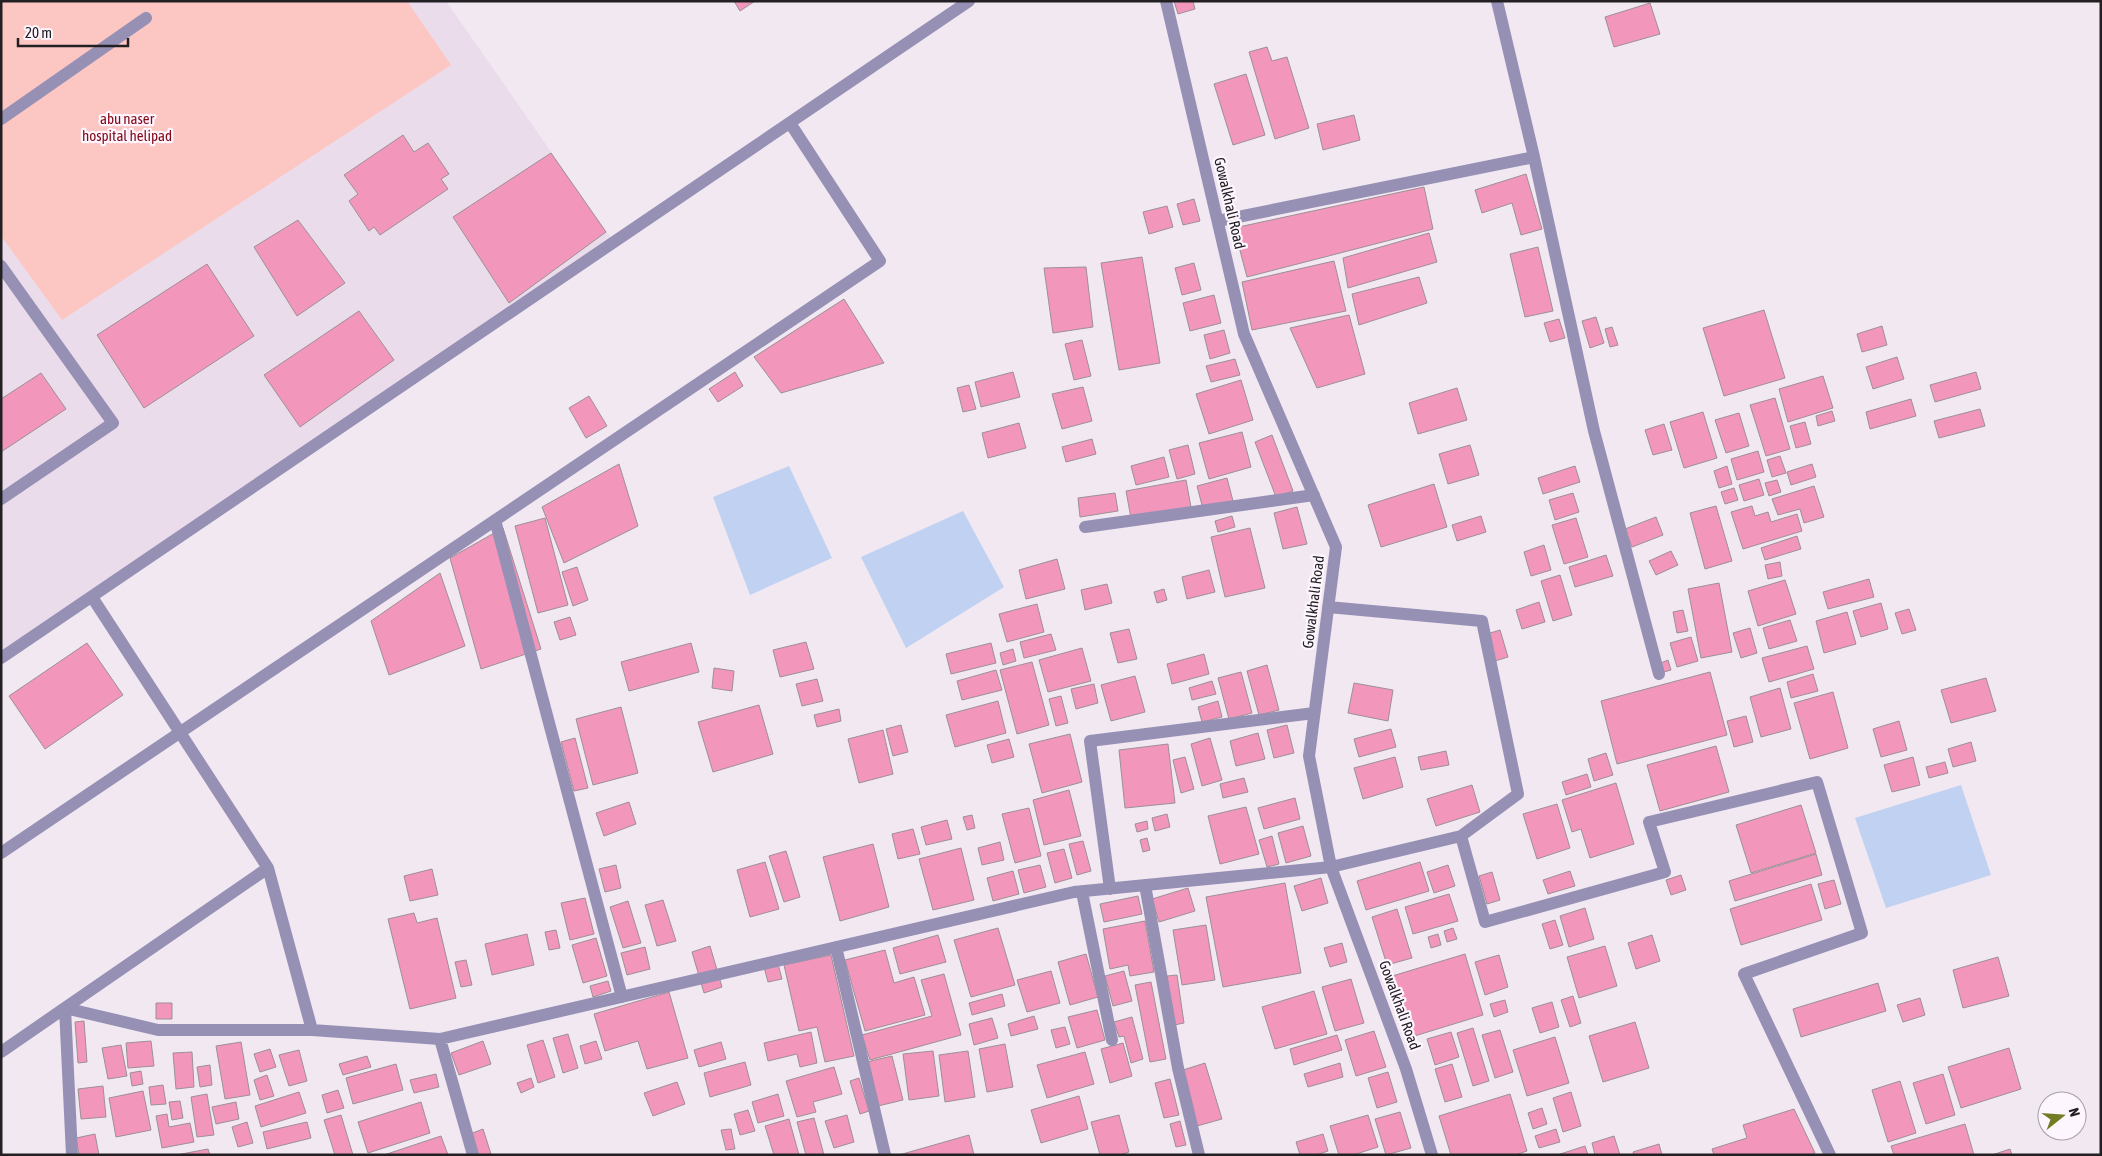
<svg xmlns="http://www.w3.org/2000/svg" width="2102" height="1156" viewBox="0 0 2102 1156" font-family="'Asap Condensed',sans-serif">
  <rect width="100%" height="100%" fill="#f1e8f2"/>
  <path fill="#ebdcec" d="M1 1H446L614 242 1 658Z"/>
  <path fill="#fcc7c3" d="M1 1H407L451 65 62 320 1 236Z"/>
  <path fill="#c0d1f1" d="M789 466 832 558 750 595 713 497Z
    M963 511 1004 587 906 648 861 557Z
    M1961 785 1991 875 1886 908 1855 818Z"/>
  <path fill="#f396bc" stroke="#9c9094" d="M734 1H755L740 11Z
    M1174 1H1193L1195 9 1178 14Z
    M1650 3 1660 34 1614 47 1605 17Z
    M1267 47 1272 61 1287 57 1309 128 1275 139 1249 52Z
    M1246 74 1265 135 1233 145 1214 84Z
    M1354 115 1360 140 1323 150 1317 124Z
    M403 135 414 152 428 143 449 174 441 179 448 189 380 235 374 227 369 231 349 201 358 194 344 175Z
    M551 153 606 232 509 303 453 217Z
    M1526 174 1542 229 1521 235 1512 203 1482 213 1475 190Z
    M1424 187 1433 229 1247 277 1234 228Z
    M1194 199 1200 221 1183 225 1177 204Z
    M1167 206 1173 227 1149 234 1143 212Z
    M298 220 345 283 297 316 254 247Z
    M1429 233 1437 262 1348 288 1343 258Z
    M1538 247 1553 311 1525 317 1510 254Z
    M1142 257 1160 363 1119 370 1101 263Z
    M1334 261 1346 311 1252 330 1242 282Z
    M1194 263 1201 290 1182 295 1175 268Z
    M207 264 254 336 144 408 97 335Z
    M1086 267 1093 327 1053 333 1044 268Z
    M1419 277 1427 303 1359 325 1352 294Z
    M1214 295 1221 323 1190 331 1183 303Z
    M844 299 884 363 781 393 754 357Z
    M1764 310 1785 378 1724 396 1703 328Z
    M359 311 394 360 300 427 264 375Z
    M1349 315 1365 374 1317 388 1290 328Z
    M1596 317 1604 343 1590 348 1582 321Z
    M1559 319 1565 338 1550 342 1544 323Z
    M1882 326 1887 345 1862 352 1857 334Z
    M1612 327 1618 345 1610 347 1605 329Z
    M1224 330 1230 353 1210 359 1204 335Z
    M1082 340 1091 376 1074 380 1065 344Z
    M1897 357 1904 379 1873 389 1866 367Z
    M1235 359 1240 375 1211 382 1206 366Z
    M735 372 743 386 718 402 709 389Z
    M1013 372 1020 397 981 407 975 382Z
    M1976 372 1981 389 1935 402 1930 385Z
    M41 373 66 409 1 452V399Z
    M1823 376 1833 408 1788 422 1779 389Z
    M1241 380 1253 420 1209 434 1196 394Z
    M969 385 976 409 963 412 957 388Z
    M1083 387 1092 421 1062 429 1052 394Z
    M1457 388 1467 420 1418 434 1409 403Z
    M589 396 607 426 586 438 569 408Z
    M1775 398 1790 449 1766 456 1750 405Z
    M1911 399 1916 416 1870 429 1866 412Z
    M1980 409 1985 426 1939 438 1934 421Z
    M1832 411 1835 421 1818 426 1816 416Z
    M1703 412 1717 458 1684 468 1670 422Z
    M1739 413 1749 446 1726 453 1715 420Z
    M1805 422 1811 444 1796 448 1790 426Z
    M1019 423 1026 448 988 458 982 433Z
    M1664 424 1672 450 1653 455 1645 430Z
    M1242 432 1251 467 1209 479 1199 443Z
    M1272 435 1293 491 1276 497 1255 442Z
    M1092 439 1096 454 1066 462 1062 447Z
    M1188 445 1195 474 1177 479 1169 450Z
    M1470 445 1479 475 1448 484 1439 454Z
    M1758 451 1764 472 1737 480 1731 459Z
    M1780 456 1786 473 1772 477 1767 460Z
    M1164 457 1169 477 1136 485 1131 466Z
    M619 464 638 526 564 563 542 507Z
    M1812 464 1816 477 1791 485 1787 472Z
    M1575 466 1580 482 1543 494 1538 478Z
    M1727 466 1732 484 1719 488 1714 471Z
    M1227 478 1233 501 1203 509 1197 486Z
    M1759 479 1764 495 1744 501 1739 485Z
    M1186 480 1191 507 1131 518 1126 491Z
    M1777 480 1781 492 1769 496 1765 483Z
    M1434 484 1447 527 1381 547 1368 505Z
    M1814 486 1824 517 1804 523 1800 509 1778 515 1772 499Z
    M1734 488 1738 500 1725 504 1721 492Z
    M1115 493 1118 511 1080 517 1078 498Z
    M1573 493 1579 512 1555 520 1549 500Z
    M1716 506 1732 561 1705 569 1690 513Z
    M1752 506 1755 516 1768 512 1771 522 1797 514 1802 531 1743 549 1731 512Z
    M1297 507 1307 544 1283 549 1274 513Z
    M1232 516 1235 527 1218 532 1215 521Z
    M1481 516 1486 532 1457 541 1452 525Z
    M1656 517 1663 535 1632 547 1625 529Z
    M545 518 568 605 538 613 515 526Z
    M1576 518 1588 557 1564 564 1552 525Z
    M503 528 541 649 481 669 450 558Z
    M1250 528 1265 588 1225 597 1211 537Z
    M1797 536 1801 549 1765 560 1761 548Z
    M1544 545 1551 570 1531 576 1524 552Z
    M1671 551 1678 565 1656 575 1649 561Z
    M1606 555 1613 576 1575 587 1569 567Z
    M1057 559 1065 589 1026 599 1019 570Z
    M1780 562 1782 576 1768 579 1765 565Z
    M577 567 588 600 573 606 562 572Z
    M1209 570 1215 592 1187 599 1182 577Z
    M440 573 465 646 389 675 371 621Z
    M1560 575 1572 615 1553 621 1541 581Z
    M1869 579 1874 597 1828 609 1823 592Z
    M1785 580 1796 614 1758 626 1748 591Z
    M1719 583 1732 652 1701 658 1688 589Z
    M1107 584 1112 603 1085 610 1081 590Z
    M1164 589 1167 600 1157 603 1154 592Z
    M1539 602 1545 622 1522 629 1516 610Z
    M1881 603 1888 629 1861 637 1853 611Z
    M1037 604 1044 632 1007 642 999 614Z
    M1909 609 1916 630 1902 634 1895 613Z
    M1683 610 1688 631 1677 633 1673 612Z
    M1847 612 1856 644 1824 653 1816 621Z
    M570 617 576 635 560 640 554 622Z
    M1790 620 1797 641 1769 649 1763 628Z
    M1750 628 1757 653 1741 658 1733 633Z
    M1129 629 1137 659 1118 663 1110 633Z
    M1500 630 1508 657 1495 661 1487 634Z
    M1051 634 1056 650 1024 658 1020 642Z
    M1691 637 1698 661 1677 667 1670 643Z
    M806 642 814 669 780 677 773 650Z
    M87 643 123 695 45 749 9 696Z
    M691 643 699 672 629 691 621 662Z
    M991 643 996 663 951 674 946 654Z
    M1807 646 1814 669 1769 682 1762 658Z
    M1082 648 1091 681 1048 692 1039 660Z
    M1013 649 1016 661 1003 665 1000 653Z
    M1204 654 1209 674 1172 684 1167 664Z
    M1668 660 1671 670 1664 672 1661 663Z
    M1032 662 1049 725 1017 734 1000 670Z
    M1267 665 1279 710 1259 715 1247 671Z
    M714 668 734 671 732 691 712 688Z
    M996 670 1002 690 962 700 957 681Z
    M1241 672 1252 713 1229 719 1218 678Z
    M1710 672 1727 735 1617 764 1601 701Z
    M1813 674 1818 691 1791 698 1787 682Z
    M1135 676 1145 712 1111 721 1101 685Z
    M1986 678 1996 711 1951 723 1941 690Z
    M817 679 823 701 802 706 796 684Z
    M1212 681 1216 694 1192 700 1189 688Z
    M1354 683 1393 690 1388 721 1348 713Z
    M1094 684 1098 703 1076 709 1071 689Z
    M1780 688 1791 729 1761 737 1750 697Z
    M1833 692 1848 748 1810 759 1794 703Z
    M1061 696 1068 723 1056 726 1049 699Z
    M998 701 1006 733 955 747 946 715Z
    M1218 701 1222 717 1202 722 1198 707Z
    M759 705 773 754 713 772 698 722Z
    M621 707 638 773 593 785 576 719Z
    M839 709 841 721 817 727 814 715Z
    M1746 716 1753 742 1734 747 1727 721Z
    M1899 721 1907 750 1881 757 1873 729Z
    M901 725 908 752 893 756 886 729Z
    M1287 725 1294 753 1274 758 1267 730Z
    M1391 729 1396 747 1359 757 1354 739Z
    M883 730 893 774 859 783 848 739Z
    M1258 733 1265 759 1236 766 1230 741Z
    M1070 734 1082 782 1042 793 1029 744Z
    M575 738 588 788 574 791 561 742Z
    M1210 738 1222 780 1202 786 1191 744Z
    M1009 739 1014 757 992 763 987 745Z
    M1971 742 1976 761 1953 767 1948 749Z
    M1168 744 1175 803 1125 808 1119 750Z
    M1716 746 1729 792 1660 811 1647 765Z
    M1446 751 1449 765 1421 770 1418 757Z
    M1606 753 1613 775 1594 781 1588 759Z
    M1185 757 1194 789 1181 793 1173 760Z
    M1395 757 1403 787 1363 799 1354 768Z
    M1913 757 1920 785 1892 792 1884 765Z
    M1945 762 1948 773 1929 778 1926 767Z
    M1587 774 1591 787 1566 795 1562 782Z
    M1244 778 1248 792 1223 798 1220 784Z
    M1616 783 1634 844 1590 858 1581 829 1572 832 1562 800Z
    M1472 785 1480 812 1436 826 1427 799Z
    M1069 790 1081 836 1044 845 1033 800Z
    M1295 798 1300 819 1264 829 1258 808Z
    M629 802 636 824 604 836 596 813Z
    M1557 804 1570 848 1537 859 1523 814Z
    M1801 805 1816 853 1751 873 1736 825Z
    M1246 807 1259 854 1220 864 1208 816Z
    M1029 808 1041 856 1015 863 1002 814Z
    M1167 814 1170 827 1155 831 1152 818Z
    M972 815 975 828 967 830 963 817Z
    M947 820 952 839 926 845 921 827Z
    M1147 821 1148 829 1137 832 1135 824Z
    M1303 826 1311 856 1286 863 1278 833Z
    M913 829 920 854 898 859 892 834Z
    M1272 836 1279 864 1267 867 1259 840Z
    M1147 838 1150 850 1143 852 1140 840Z
    M1083 841 1091 871 1077 875 1069 844Z
    M1000 842 1004 860 982 865 978 848Z
    M873 844 889 907 840 921 823 857Z
    M961 848 974 900 933 910 919 859Z
    M1064 849 1072 878 1055 883 1047 853Z
    M786 851 800 897 784 902 769 856Z
    M1816 854 1822 875 1735 901 1729 881Z
    M765 862 779 909 750 917 737 870Z
    M1420 862 1429 891 1366 910 1357 881Z
    M616 865 621 888 605 892 599 869Z
    M1040 865 1046 887 1024 893 1018 870Z
    M1448 865 1455 886 1434 893 1427 872Z
    M432 869 438 895 410 901 404 876Z
    M1013 871 1019 894 993 901 987 878Z
    M1570 871 1575 886 1548 894 1543 880Z
    M1492 872 1500 900 1487 904 1479 876Z
    M1681 875 1686 890 1671 895 1666 880Z
    M1321 878 1328 903 1302 911 1294 886Z
    M1834 880 1841 904 1825 909 1818 884Z
    M1285 883 1301 973 1223 987 1206 897Z
    M1811 884 1822 920 1741 945 1730 909Z
    M1188 888 1195 911 1159 922 1152 899Z
    M1449 894 1458 921 1413 934 1405 907Z
    M1138 896 1142 914 1104 922 1100 904Z
    M585 898 594 934 570 940 561 903Z
    M663 900 676 941 657 946 645 905Z
    M628 901 641 943 623 948 610 907Z
    M1585 908 1594 939 1569 947 1560 916Z
    M1397 909 1412 958 1387 965 1372 917Z
    M414 913 417 923 437 918 456 998 410 1009 388 919Z
    M1555 920 1563 945 1550 949 1542 924Z
    M1145 921 1154 972 1130 976 1128 965 1110 969 1103 929Z
    M1206 925 1215 980 1182 985 1173 930Z
    M998 928 1015 985 971 997 954 940Z
    M1453 928 1457 939 1447 942 1444 931Z
    M556 930 560 948 549 950 545 932Z
    M527 934 534 965 492 975 485 944Z
    M1438 934 1441 945 1431 948 1428 937Z
    M938 935 946 962 900 974 893 948Z
    M1652 935 1660 961 1636 969 1628 943Z
    M596 938 607 976 583 983 572 945Z
    M1342 943 1347 962 1330 967 1324 948Z
    M710 946 722 987 704 993 692 952Z
    M1605 946 1617 986 1579 998 1567 957Z
    M645 947 650 969 627 975 621 953Z
    M885 950 894 983 914 977 925 1015 865 1031 845 960Z
    M1086 954 1098 997 1070 1005 1058 962Z
    M1465 954 1483 1015 1408 1038 1389 977Z
    M831 955 854 1056 825 1062 817 1027 799 1031 784 965Z
    M1499 955 1508 987 1485 995 1475 962Z
    M1998 957 2009 996 1963 1008 1953 970Z
    M466 960 472 985 461 987 455 962Z
    M778 964 782 979 768 982 764 967Z
    M1051 971 1060 1003 1027 1012 1017 980Z
    M1124 971 1132 1001 1113 1006 1105 976Z
    M944 974 961 1035 870 1060 862 1035 932 1016 921 980Z
    M1177 975 1184 1023 1174 1025 1167 976Z
    M1351 979 1364 1023 1335 1031 1322 987Z
    M608 981 611 991 593 997 590 986Z
    M1151 982 1166 1059 1150 1062 1135 985Z
    M1878 983 1886 1011 1801 1037 1793 1009Z
    M1314 991 1327 1034 1275 1049 1262 1007Z
    M669 992 688 1058 647 1069 638 1041 605 1051 594 1014Z
    M1002 994 1005 1006 972 1015 969 1003Z
    M1573 996 1581 1023 1570 1027 1561 1000Z
    M1920 998 1925 1015 1903 1022 1897 1005Z
    M1505 1000 1508 1012 1494 1017 1490 1004Z
    M1552 1002 1559 1027 1540 1033 1532 1008Z
    M156 1003H172V1019H156Z
    M1097 1010 1105 1040 1077 1048 1068 1017Z
    M1034 1016 1038 1029 1011 1036 1008 1024Z
    M1132 1017 1143 1059 1131 1063 1124 1036 1119 1037 1114 1022Z
    M992 1018 998 1038 974 1045 969 1024Z
    M84 1021 87 1062 78 1063 75 1022Z
    M1635 1022 1649 1068 1603 1082 1589 1036Z
    M1065 1027 1070 1044 1056 1048 1051 1030Z
    M1473 1028 1489 1081 1473 1086 1457 1033Z
    M1500 1030 1513 1072 1495 1078 1482 1035Z
    M1374 1031 1386 1067 1356 1076 1345 1040Z
    M811 1032 817 1063 800 1067 797 1054 768 1061 764 1043Z
    M1451 1032 1459 1057 1435 1065 1427 1039Z
    M568 1034 578 1068 563 1073 553 1038Z
    M1337 1035 1342 1050 1294 1065 1290 1049Z
    M1555 1037 1569 1083 1527 1096 1513 1050Z
    M543 1040 555 1077 538 1083 527 1045Z
    M151 1041 154 1066 128 1068 126 1043Z
    M483 1041 491 1064 459 1075 451 1053Z
    M596 1041 602 1059 585 1064 580 1046Z
    M241 1042 250 1095 225 1099 216 1046Z
    M721 1042 726 1059 699 1067 694 1050Z
    M1123 1043 1132 1076 1110 1083 1101 1049Z
    M1005 1044 1013 1087 987 1092 979 1049Z
    M121 1045 127 1076 108 1079 102 1048Z
    M2009 1048 2021 1089 1961 1108 1948 1067Z
    M270 1049 276 1067 260 1072 254 1054Z
    M299 1050 307 1081 289 1086 279 1055Z
    M933 1051 939 1096 909 1100 903 1054Z
    M968 1051 975 1097 945 1102 939 1055Z
    M192 1052 194 1087 176 1089 173 1053Z
    M1085 1052 1094 1084 1047 1098 1037 1065Z
    M367 1056 371 1067 343 1075 339 1064Z
    M892 1056 903 1100 878 1106 867 1062Z
    M745 1062 751 1085 710 1097 704 1073Z
    M1205 1063 1222 1119 1197 1126 1180 1071Z
    M1340 1063 1343 1077 1308 1087 1304 1074Z
    M396 1064 403 1090 353 1104 346 1078Z
    M1452 1064 1462 1097 1445 1102 1435 1069Z
    M210 1065 212 1085 200 1087 197 1067Z
    M834 1067 842 1094 813 1102 816 1112 797 1117 786 1081Z
    M141 1071 143 1084 132 1086 130 1073Z
    M1388 1072 1397 1102 1377 1108 1368 1078Z
    M436 1074 439 1087 414 1093 410 1080Z
    M1943 1074 1955 1115 1926 1124 1913 1083Z
    M267 1075 274 1096 260 1100 254 1080Z
    M531 1078 534 1087 521 1093 517 1083Z
    M859 1078 869 1111 860 1114 850 1081Z
    M1170 1079 1179 1115 1164 1118 1155 1083Z
    M1900 1081 1916 1133 1888 1142 1872 1090Z
    M677 1082 685 1104 653 1116 644 1093Z
    M163 1085 166 1104 151 1105 149 1087Z
    M103 1086 106 1117 81 1119 78 1089Z
    M338 1090 344 1108 327 1113 322 1095Z
    M143 1091 151 1130 116 1137 109 1098Z
    M299 1092 306 1113 261 1127 255 1106Z
    M1571 1092 1581 1126 1563 1132 1553 1098Z
    M207 1094 214 1135 197 1137 191 1097Z
    M778 1094 784 1116 758 1123 752 1102Z
    M1510 1094 1527 1151 1515 1155H1451L1439 1116Z
    M1079 1096 1088 1129 1041 1143 1031 1110Z
    M180 1101 183 1118 172 1120 169 1102Z
    M236 1102 239 1119 216 1124 212 1107Z
    M421 1102 430 1133 368 1153 358 1122Z
    M1542 1108 1547 1124 1533 1129 1528 1113Z
    M1794 1109 1815 1153 1809 1155H1714L1712 1149 1747 1138 1743 1125Z
    M748 1110 755 1131 740 1135 734 1114Z
    M1400 1112 1411 1148 1386 1155 1375 1119Z
    M167 1114 169 1127 190 1123 194 1142 162 1148 156 1116Z
    M341 1115 353 1155H335L324 1120Z
    M847 1115 854 1142 834 1148 825 1121Z
    M1119 1115 1129 1152 1120 1155H1100L1091 1122Z
    M1368 1115 1378 1147 1353 1155H1339L1330 1126Z
    M814 1118 824 1155H806L797 1122Z
    M789 1119 799 1155H774L765 1126Z
    M1180 1121 1186 1145 1176 1147 1170 1124Z
    M247 1122 253 1143 238 1147 232 1127Z
    M307 1122 311 1138 267 1149 263 1132Z
    M1965 1124 1974 1155H1894L1891 1146Z
    M483 1129 491 1154 477 1155 470 1134Z
    M731 1129 735 1149 726 1150 721 1130Z
    M1556 1129 1560 1142 1539 1148 1535 1136Z
    M95 1134 99 1155H79L76 1138Z
    M1323 1134 1328 1151 1316 1155H1300L1296 1142Z
    M969 1135 974 1155H899Z
    M441 1136 448 1155H384Z
    M1614 1136 1620 1155H1595L1592 1143Z
    M1659 1144 1662 1155H1634L1633 1152Z
    M1585 1146 1588 1155H1557Z
    M208 1149 210 1155H176Z
    M2010 1149 2012 1155H1992Z"/>
  <g fill="none" stroke-linecap="round" stroke-linejoin="round">
    <path stroke="#9790b5" stroke-width="12" d="M1 119 146 18
      M1 266 113 423 1 499"/>
    <path stroke="#9790b5" stroke-width="12" d="M1166 1 1244 334 1336 547 1309 756 1331 867 1406 1069 1432 1155
      M1497 1 1534 157
      M1218 221 1534 157 1594 431 1659 674
      M495 520 622 997
      M1085 527 1314 495
      M1 658 969 1
      M1461 836 1485 922 1665 872 1649 822 1817 782 1862 933 1744 974 1830 1155
      M1 853 880 261 790 123
      M268 868 312 1030 440 1039 1074 892 1331 867 1461 836 1518 794 1482 621 1328 607
      M1145 885 1178 1068 1199 1155
      M1110 889 1090 741 1314 713
      M1082 892 1112 1040
      M836 947 885 1155
      M440 1039 473 1155
      M1 1052 268 868 92 597
      M72 1155 65 1008 158 1030H312"/>
  </g>
  <g text-anchor="middle" dominant-baseline="central" stroke-width="4.5" stroke-linejoin="round" paint-order="stroke">
    <g font-size="15" fill="#820917" stroke="#fef6ff">
      <text x="127" y="118">abu naser<tspan x="127" dy="17">hospital helipad</tspan></text>
    </g>
    <g font-size="15" fill="#232023" stroke="#fef6ff">
      <text transform="translate(1230 203) rotate(77)">Gowalkhali Road</text>
      <text transform="translate(1313 602) rotate(-83)">Gowalkhali Road</text>
      <text transform="translate(1400 1005) rotate(70)">Gowalkhali Road</text>
    </g>
  </g>
  <rect width="2102" height="1156" fill="none" stroke="#232023" stroke-width="5"/>
  <g transform="translate(2062 1116) rotate(73)"><circle r="24" fill="#fef6ff" stroke="#a6a0a7"/>
  <path d="M0-4L9 19L0 12L-9 19Z" fill="#747b25"/>
  <text y="-8" font-size="14" font-weight="bold" text-anchor="middle" fill="#232023">N</text>
  </g>
  <path d="M18 38v8h110v-8" fill="none" stroke="#232023" stroke-width="2.5"/>
  <text x="25" y="38" font-size="15" fill="#232023" stroke="#fef6ff" stroke-width="4" paint-order="stroke">20 m</text>
</svg>
